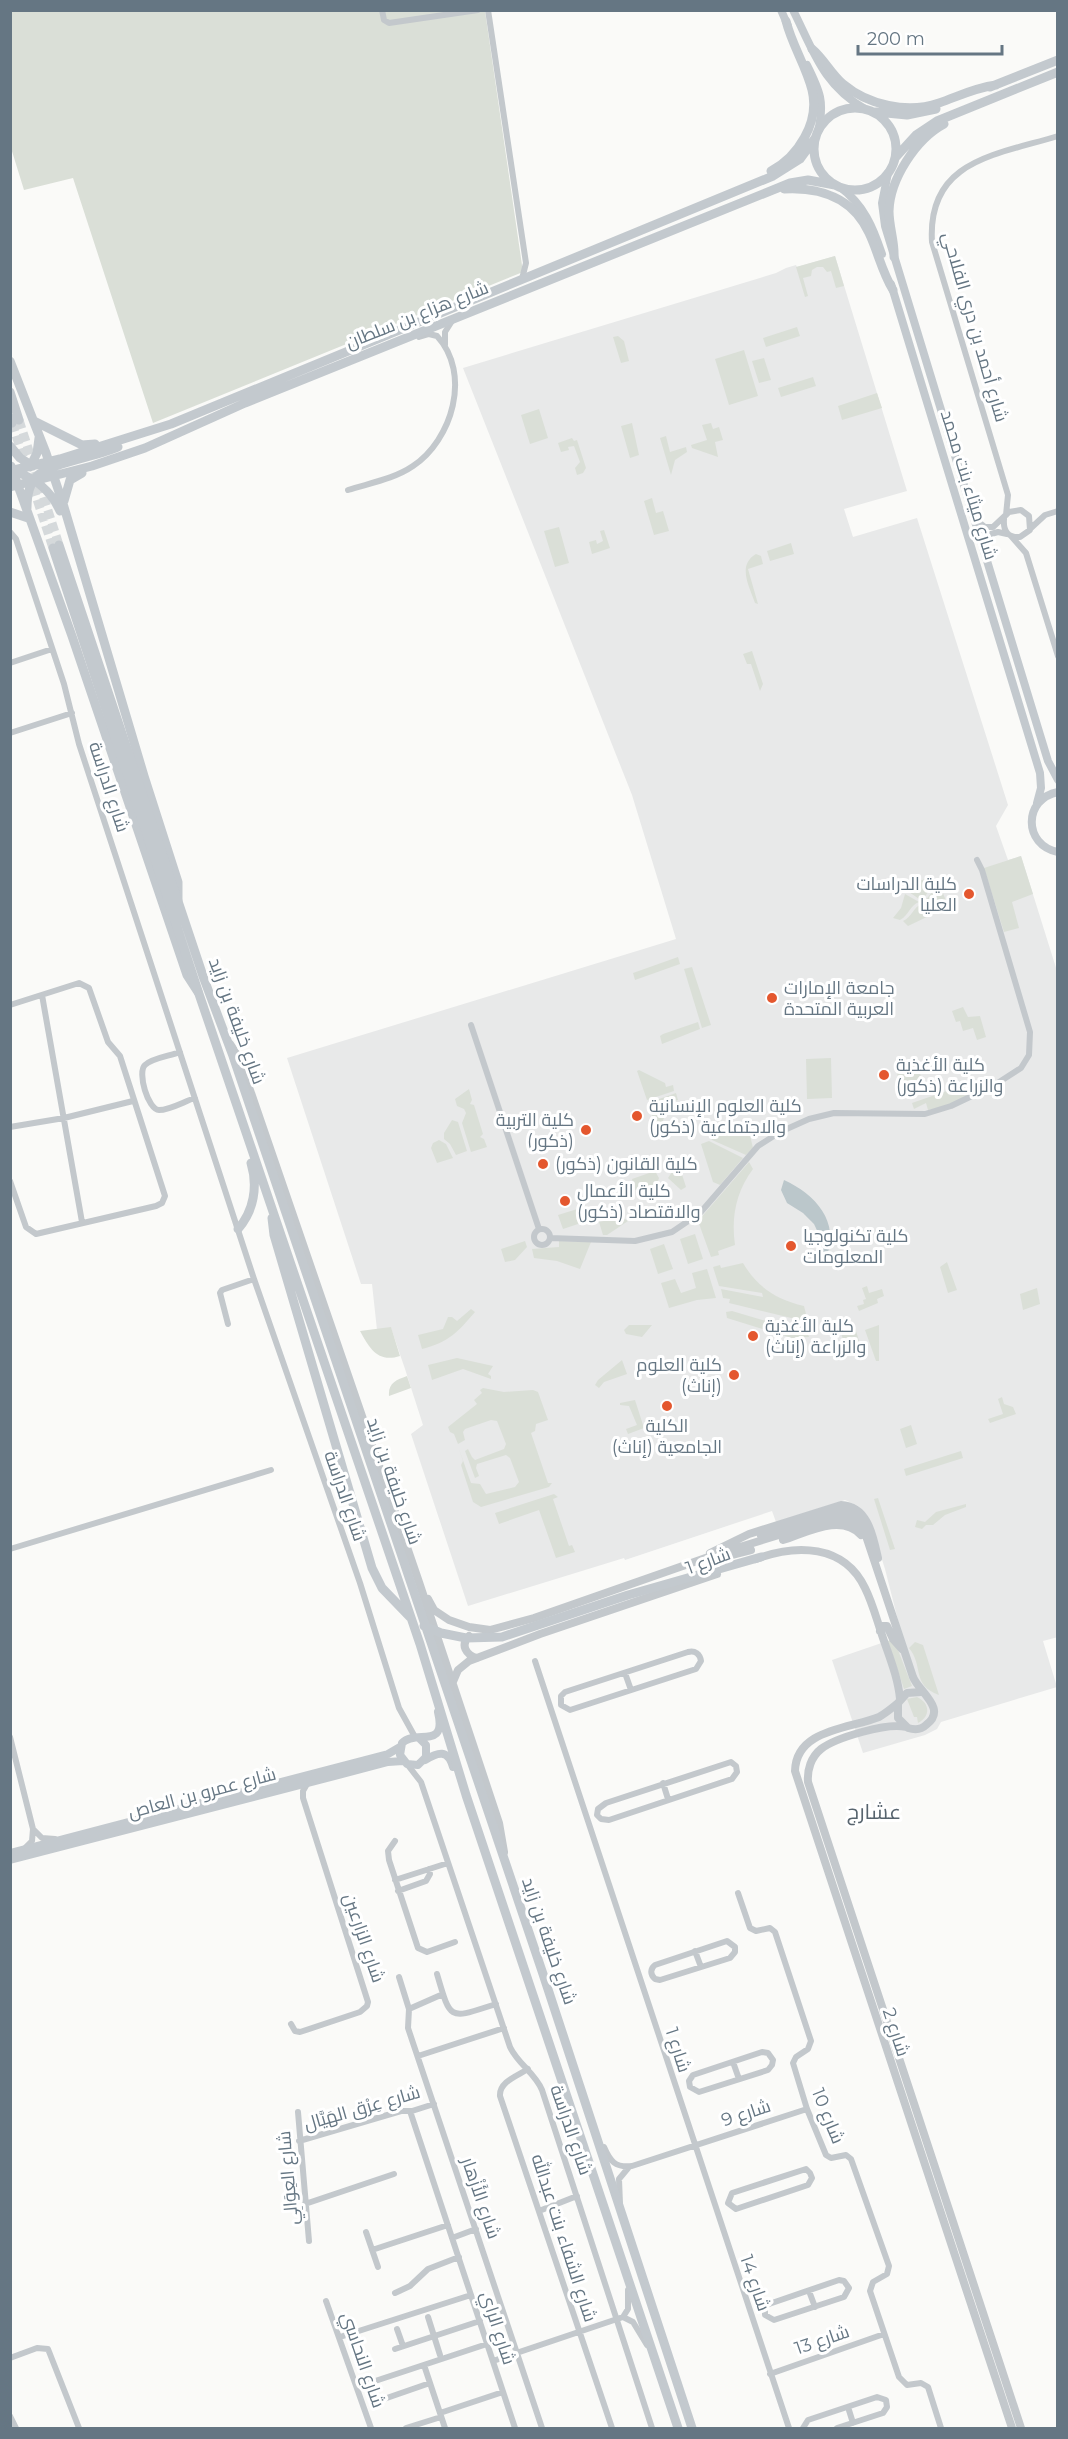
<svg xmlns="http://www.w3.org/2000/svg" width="1068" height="2439" viewBox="0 0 1068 2439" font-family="Montserrat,Cairo,sans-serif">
  <rect width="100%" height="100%" fill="#fafaf8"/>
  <path fill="#e8e9e9" d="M835 256 907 491 844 509 853 537 917 518 1008 805 996 826 1008 860 1021 856 1057 971 1058 1637 1043 1641 1057 1687 941 1722 937 1729 925 1735 863 1753 832 1660 902 1636 885 1569 868 1516 858 1506 845 1500 776 1522 772 1511 625 1560 624 1558 468 1606 411 1434 423 1425 405 1369 391 1328 377 1330 372 1284H361L287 1058 676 939 632 795 463 368 776 273 786 268 796 265 797 267Z"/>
  <path fill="#dadfd7" d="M10 11H485L523 272 153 423 73 178 24 190 11 148Z
    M835 256 844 286 836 288 831 271 827 272 823 267H817L812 270 811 276 803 278 808 296 805 297 796 267Z
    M797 327 800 336 766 347 763 338Z
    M618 336 624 341 629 361 621 363 613 337Z
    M744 350 758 396 729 405 715 359Z
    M764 358 771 380 759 383 752 361Z
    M813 377 816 386 781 397 778 388Z
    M877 393 882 408 842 420 838 406Z
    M539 409 548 438 530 444 521 415Z
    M632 423 639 455 630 458 621 426Z
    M711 423 713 429 719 427 723 440 715 442 718 457 692 448 691 445 707 440 702 425Z
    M666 436 670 452 686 447 687 452 675 460 671 475 660 438Z
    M572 438 574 441 577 440 586 468 583 473 577 475 575 468 580 462 574 446 568 447 569 450 561 452 558 443Z
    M652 498 656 513 663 511 669 531 654 535 644 501Z
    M559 527 569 563 555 567 544 531Z
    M604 530 610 548 592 554 589 542 596 540 597 544 603 541 600 531Z
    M791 543 794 554 770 561 767 551Z
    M756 554 761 556 763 564 748 569 758 604 755 603C749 586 737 565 756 554Z
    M752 651 763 684 760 691 751 664H747L743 654Z
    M1021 856 1033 894 1012 902 1019 928 1004 932 984 868Z
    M930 878 939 886 930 889 922 901 909 892 918 881Z
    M941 888 948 906 933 914 924 902 933 891Z
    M905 894 919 902C910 905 909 915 900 920L893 918 901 908Z
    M922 904 931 915 908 926 903 921C912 917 913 907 922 904Z
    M678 957 680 964 635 980 633 973Z
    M692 967 711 1025 702 1028 684 969Z
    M963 1007 968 1017 980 1016 986 1037 977 1040 973 1028 963 1031 960 1021 956 1022 952 1011Z
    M698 1022 700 1029 662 1044 660 1036 663 1034Z
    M831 1058 832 1098 807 1099 806 1059Z
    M918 1063 921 1078 919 1080 900 1084 895 1066Z
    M639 1070 665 1083 666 1087 673 1085 674 1091 647 1100 637 1071Z
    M987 1077 989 1084 949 1105 928 1110 926 1103 914 1109 912 1103Z
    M469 1089 472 1100 470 1104 474 1105 483 1134 480 1137 484 1139 487 1147 471 1152 462 1123 466 1113 464 1109 457 1106 455 1099Z
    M676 1093 678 1100 670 1102 659 1131H657L648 1103Z
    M452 1120 458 1122 467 1151 456 1155 450 1144 444 1139V1133Z
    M748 1127 753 1148 746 1155 712 1140 711 1138Z
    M439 1140 446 1144 453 1158 437 1163 431 1148 433 1143Z
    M709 1141 743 1158 720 1185 713 1182 701 1144Z
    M749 1162 753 1169C736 1192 731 1217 735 1245L718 1251 719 1255 711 1257 698 1221Z
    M679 1165 686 1187 681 1190 668 1178 676 1166Z
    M655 1171 659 1178 657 1184 635 1190 632 1179Z
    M587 1206 591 1220 584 1222 581 1217 580 1218 581 1223 563 1229 558 1215Z
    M622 1217 628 1221 607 1235H603L599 1222Z
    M695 1234 703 1259 688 1264 680 1239Z
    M525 1241 527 1247 515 1260 505 1262 501 1249Z
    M559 1241 591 1242 580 1269 557 1261 534 1258 532 1249 559 1247Z
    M664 1244 673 1269 658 1274 650 1249Z
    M947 1262 957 1290 948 1293 940 1267Z
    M743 1263C758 1288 776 1299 804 1306L808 1322 729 1303 730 1299 723 1298 721 1289 763 1297 762 1293 719 1286 713 1267 720 1265 721 1268Z
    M707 1269 716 1298 697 1300 669 1308 661 1283 675 1279 681 1293 696 1288 692 1273Z
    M867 1286 869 1293 882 1289 884 1296 877 1299 878 1303 859 1311 857 1306 864 1304 863 1300 866 1299 862 1288Z
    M1037 1288 1040 1304 1023 1310 1020 1294Z
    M471 1309 475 1312C457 1333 449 1342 422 1349L418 1335 443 1329 448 1317H452L457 1321Z
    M732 1311 790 1328 806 1329 809 1337 792 1338 727 1318 726 1312Z
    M629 1325H652L642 1337 626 1334 624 1330Z
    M879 1325V1361H876L865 1330Z
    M391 1327 400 1356C378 1363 370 1349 360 1331Z
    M855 1328 861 1347 847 1352 841 1333Z
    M457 1358 493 1366 488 1374 491 1376V1379L463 1369 432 1380 428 1365Z
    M622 1360 627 1374 604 1382 599 1388 595 1385 598 1380Z
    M407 1376 411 1388 389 1396C388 1383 396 1380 407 1376Z
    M483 1388 504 1392 533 1390 538 1392 548 1420 536 1424 535 1431 531 1433 548 1483H552L549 1487 481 1507 473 1502 461 1465 463 1461 459 1449 471 1483 480 1484 486 1494 515 1487 519 1482 510 1458 506 1455 477 1464 476 1468 479 1476 475 1478 465 1451 468 1449 472 1457 475 1460 504 1449 506 1444 497 1421 491 1420 465 1429 463 1432 465 1440 458 1444 454 1434 450 1432 448 1427 477 1404 474 1400 482 1393 480 1390Z
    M1002 1397 1004 1404 1013 1407 1016 1414 990 1423 988 1419 1003 1414 998 1399Z
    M635 1400 644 1428 628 1434 626 1429 637 1425 629 1406 620 1405V1403Z
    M911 1425 917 1444 906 1448 900 1429Z
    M961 1451 963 1458 906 1476 904 1469Z
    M554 1494 558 1497 553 1499 569 1546 572 1545 575 1552 556 1558 539 1510 499 1524 495 1513Z
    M878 1498 895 1549 890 1550 874 1499Z
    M966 1504V1507L945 1515 933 1525H926L922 1529 915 1527 917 1520 925 1522 936 1512Z
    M891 1640 898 1650 912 1686 904 1689 888 1641Z
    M915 1642 923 1645 939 1695C911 1685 924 1666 909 1648Z
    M917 1697C930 1703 931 1716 918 1723L917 1717H914L907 1699Z"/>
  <path fill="#bbc7cb" d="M784 1180C815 1194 841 1222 826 1258L824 1259 821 1239 814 1224 803 1213 787 1203 781 1190Z"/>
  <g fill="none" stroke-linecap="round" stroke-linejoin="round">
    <path stroke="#d5d9db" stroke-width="9" stroke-dasharray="9 4.5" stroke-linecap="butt" d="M19 420 59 545
      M12 423 53 548"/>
    <path stroke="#c3c8cc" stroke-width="6" d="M382 10 384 20 389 23 478 10
      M488 10 526 263 522 279
      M445 345V332L452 321
      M348 490C370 483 394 479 413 466 452 440 472 374 437 336L429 334 419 337
      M1006 515 1008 495 932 242C927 160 996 155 1058 136
      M975 519 985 527H993L1009 512 1021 510 1029 516 1030 530 1020 537C1008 538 1003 531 1004 519
      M1031 528 1045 515 1058 511
      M10 532 16 539 64 684 79 744 254 1279 360 1583 399 1708 415 1737
      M1011 536 1026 553 1058 656
      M984 551 991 534 998 532 1007 534
      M10 663 52 649
      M10 733 72 713
      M42 995 82 1222
      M10 1005 79 983 89 988 108 1042 120 1056 165 1196 162 1203 156 1206 36 1234 26 1227 10 1181
      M471 1025 539 1229
      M180 1052C170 1056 152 1058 145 1065 137 1072 148 1110 159 1110 170 1110 185 1101 195 1098
      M10 1127 64 1118 133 1101
      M534 1237a8 8 0 1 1 16 0a8 8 0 1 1-16 0Z
      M550 1238 635 1241 672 1232 700 1213 758 1146 780 1132 809 1119 834 1113 925 1114 951 1106 993 1086 1021 1068 1029 1055 1030 1032 982 870 977 860
      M228 1324 220 1293 222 1290 254 1279
      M10 1549 271 1470
      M688 1652C695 1650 700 1654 701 1661L696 1669 570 1710 561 1705V1696L565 1692Z
      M535 1661 789 2428
      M625 1673 631 1690
      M10 1737 33 1829 32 1841 26 1847
      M731 1762 736 1766 737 1772 732 1779 609 1820 601 1819 597 1815 598 1809 606 1803Z
      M407 1764 421 1782 510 2047C518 2064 535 2073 542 2090L652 2428
      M663 1783 668 1799
      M33 1829 42 1838 55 1839
      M395 1841 388 1851 389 1860 418 1948 427 1952 455 1942
      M395 1880 448 1863
      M398 1891 426 1881 430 1874 429 1869
      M738 1893 750 1928 756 1931 770 1928 775 1932 811 2041 808 2049 796 2057 793 2063 807 2109 826 2155 831 2158 846 2155 851 2159 889 2266 887 2274 873 2282 870 2291 899 2377 907 2385 921 2383 928 2387 941 2428
      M727 1941 735 1947V1952L730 1958 660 1980 655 1979C650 1974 650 1969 655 1965Z
      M695 1951 701 1967
      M437 1974C451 2022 449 2019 496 2004
      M399 1977 409 2009 408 2028 542 2428
      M409 2009 443 1994
      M291 2024 295 2031 300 2032 360 2012 367 2006 368 2002 303 1798V1791L307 1784
      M762 2052 768 2053 773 2060 772 2065 768 2070 699 2092 690 2087 689 2081 693 2075Z
      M418 2056 504 2028
      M733 2062 739 2079
      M528 2069C517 2076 499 2082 500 2096L612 2428
      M410 2111 515 2428
      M298 2112 309 2241
      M299 2141 401 2111H412L434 2104
      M604 2147C610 2161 615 2168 632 2166L807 2109
      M806 2169 810 2173 812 2178 808 2185 736 2209 728 2203 732 2193Z
      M305 2204 394 2174
      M620 2204 619 2179 629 2167
      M539 2211 577 2196
      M366 2232 378 2267
      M452 2238 476 2229
      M372 2250 448 2225
      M839 2280 844 2281 849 2288 844 2297 774 2320 765 2315V2308L769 2304Z
      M809 2291 815 2307
      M395 2293 410 2286 428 2269 459 2257
      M326 2301 371 2428
      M428 2317 440 2355
      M623 2317 628 2309V2290
      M397 2329 403 2346
      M340 2337 471 2295
      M395 2349 480 2321
      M10 2358 37 2348 48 2349 79 2428
      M493 2361 623 2317 633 2322 647 2345
      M425 2368 445 2428
      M770 2374 884 2334
      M357 2387 487 2344
      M381 2400 430 2383
      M848 2407 853 2423
      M440 2413 503 2392
      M10 2416 16 2428
      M406 2428 441 2417
      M803 2428 808 2420 877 2397 886 2400 887 2407 883 2413 837 2428"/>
    <path stroke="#c3c8cc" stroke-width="8" d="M230 1044 239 1058 419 1582 499 1823 504 1852
      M761 1536 838 1511 853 1514 864 1524
      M783 1540C806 1533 841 1513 861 1535
      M710 1553 749 1534 841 1505C868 1506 873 1536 878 1558
      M756 1559C796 1544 844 1544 865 1588 872 1602 876 1617 881 1632 888 1654 898 1676 900 1699
      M708 1561 751 1550
      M428 1599 434 1610 449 1620 469 1627 490 1630 534 1618 717 1554 831 1519C845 1516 857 1520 865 1533L913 1677C919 1692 948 1709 926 1725 921 1730 915 1730 908 1728L898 1718V1703L907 1693 921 1692
      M880 1631 882 1626H887L893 1639 902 1649
      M469 1636C460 1645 466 1655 477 1658
      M452 1684 458 1670 469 1661 540 1634 717 1574
      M898 1703C892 1708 886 1713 879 1717 849 1729 796 1729 795 1771L1012 2428
      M906 1727C888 1722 835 1738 821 1749 811 1757 807 1770 808 1782L1021 2428"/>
    <path stroke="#c3c9ce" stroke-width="8" d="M781 10 788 26
      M793 10C814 52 823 85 865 109
      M807 65C820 91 825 102 818 131
      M888 173 882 203 885 226 1048 761 1058 780
      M840 187C864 205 873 227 882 254
      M891 284 1040 773 1041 788 1037 803
      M1058 792C1023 799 1023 845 1058 852
      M420 1739 426 1745V1757L418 1765 407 1764 400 1755 402 1743C416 1729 447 1750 438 1712
      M425 1760C438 1752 448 1749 453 1767
      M10 1853 388 1754 400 1747
      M10 1860 308 1783 388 1762 403 1761"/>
    <path stroke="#c3c9ce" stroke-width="9" d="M812 49C824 59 831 74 843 84 868 105 907 114 939 103 959 96 974 88 996 85
      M990 87 1058 60
      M814 149a41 41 0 1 1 82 0a41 41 0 1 1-82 0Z
      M876 112 907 115 936 109
      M895 158 916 135 937 121 1058 72
      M771 171C798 157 820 122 812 90 806 66 792 45 786 21
      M784 189C820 187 853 198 869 233 878 252 882 272 893 290
      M894 257C895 242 889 227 889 211 890 179 916 139 944 124
      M10 361 46 453 64 507 144 776 178 882V900
      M34 421 82 445 95 444
      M10 446 20 458 33 466
      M11 466 72 636 187 975 198 992
      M30 467 37 453 39 438
      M10 471 60 459 171 424 773 176 800 159 816 137
      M13 471C34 477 51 491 60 511
      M10 487 92 466 145 448 245 403 790 183 808 180 835 185
      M64 501 70 480 82 473
      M27 508C27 497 29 484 37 476 48 464 99 456 118 447
      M10 512 28 518"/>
    <path stroke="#c3c9ce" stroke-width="9" d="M10 392 19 420
      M10 418 12 423
      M59 545 204 979 233 1056 543 1974 692 2428
      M53 548 199 994 420 1644 466 1795 678 2428
      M272 1218 274 1235 372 1568 382 1588 410 1617
      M238 1229C254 1211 258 1186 251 1163
      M424 1626 441 1633 466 1638 502 1637 628 1595 761 1557"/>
  </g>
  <g fill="#e4572e" stroke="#fff" stroke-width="2">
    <circle cx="969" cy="894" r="6"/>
    <circle cx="772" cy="998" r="6"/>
    <circle cx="884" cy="1075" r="6"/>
    <circle cx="637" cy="1116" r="6"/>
    <circle cx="586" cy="1130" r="6"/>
    <circle cx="543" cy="1164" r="6"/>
    <circle cx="565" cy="1201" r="6"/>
    <circle cx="791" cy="1246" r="6"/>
    <circle cx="753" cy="1336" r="6"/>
    <circle cx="734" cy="1375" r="6"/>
    <circle cx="667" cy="1406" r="6"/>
  </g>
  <g text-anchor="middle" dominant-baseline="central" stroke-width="6" stroke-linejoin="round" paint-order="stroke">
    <g font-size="18" fill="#657683" stroke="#fff">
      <text transform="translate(417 315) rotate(-22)">شارع هزاع بن سلطان</text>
      <text transform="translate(975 327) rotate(74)">شارع أحمد بن دري الفلاحي</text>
      <text transform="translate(969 485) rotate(73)">شارع ميثاء بنت محمد</text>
      <text transform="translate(109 787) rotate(72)">شارع الدراسة</text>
      <text transform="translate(237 1021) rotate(70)">شارع خليفة بن زايد</text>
      <text transform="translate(394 1481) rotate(71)">شارع خليفة بن زايد</text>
      <text transform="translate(345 1496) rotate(71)">شارع الدراسة</text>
      <text transform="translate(708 1561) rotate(-20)">شارع 1</text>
      <text transform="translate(202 1793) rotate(-15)">شارع عمرو بن العاص</text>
      <text transform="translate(364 1938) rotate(71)">شارع الزارعين</text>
      <text transform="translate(549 1941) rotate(71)">شارع خليفة بن زايد</text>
      <text transform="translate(896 2032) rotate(72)">شارع 2</text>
      <text transform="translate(678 2050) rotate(72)">شارع 1</text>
      <text transform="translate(362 2108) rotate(-16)">شارع عِرْق الهَيَّال</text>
      <text transform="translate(746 2113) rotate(-18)">شارع 9</text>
      <text transform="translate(828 2116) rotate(68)">شارع 10</text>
      <text transform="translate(571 2130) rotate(71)">شارع الدراسة</text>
      <text transform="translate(288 2178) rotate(-95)">شارع العِوَالِي</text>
      <text transform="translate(481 2198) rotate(71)">شارع الأَزْهار</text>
      <text transform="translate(564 2238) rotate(72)">شارع الشفاء بنت عبدالله</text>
      <text transform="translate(755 2283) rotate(71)">شارع 14</text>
      <text transform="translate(498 2328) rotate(72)">شارع الراي</text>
      <text transform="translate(822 2340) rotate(-19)">شارع 13</text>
      <text transform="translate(363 2360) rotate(71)">شارع النحاسي</text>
    </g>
    <g font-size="18" fill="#657683" stroke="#fff" text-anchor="start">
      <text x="957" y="884" text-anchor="end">كلية الدراسات<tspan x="957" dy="21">العليا</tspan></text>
      <text x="784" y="988">جامعة الإمارات<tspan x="784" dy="21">العربية المتحدة</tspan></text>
      <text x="896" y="1065">كلية الأغذية<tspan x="896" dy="21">والزراعة (ذكور)</tspan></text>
      <text x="649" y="1106">كلية العلوم الإنسانية<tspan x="649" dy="21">والاجتماعية (ذكور)</tspan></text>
      <text x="574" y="1120" text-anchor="end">كلية التربية<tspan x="574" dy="21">(ذكور)</tspan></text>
      <text x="555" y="1164">كلية القانون (ذكور)</text>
      <text x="577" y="1191">كلية الأعمال<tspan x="577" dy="21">والاقتصاد (ذكور)</tspan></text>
      <text x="803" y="1236">كلية تكنولوجيا<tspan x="803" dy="21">المعلومات</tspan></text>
      <text x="765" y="1326">كلية الأغذية<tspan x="765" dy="21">والزراعة (إناث)</tspan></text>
      <text x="722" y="1365" text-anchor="end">كلية العلوم<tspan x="722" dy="21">(إناث)</tspan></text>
      <text x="667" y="1426" text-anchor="middle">الكلية<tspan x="667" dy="21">الجامعية (إناث)</tspan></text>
    </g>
    <g font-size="21" fill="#57646e" stroke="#fff">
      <text x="874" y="1811">عشارج</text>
    </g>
  </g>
  <rect width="1068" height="2439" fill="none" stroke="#657683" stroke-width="24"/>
  <path d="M858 45v9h144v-9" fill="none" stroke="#657683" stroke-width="3"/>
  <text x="867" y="45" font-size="18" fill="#657683" stroke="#ffffff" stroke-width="4.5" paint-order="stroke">200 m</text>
</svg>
